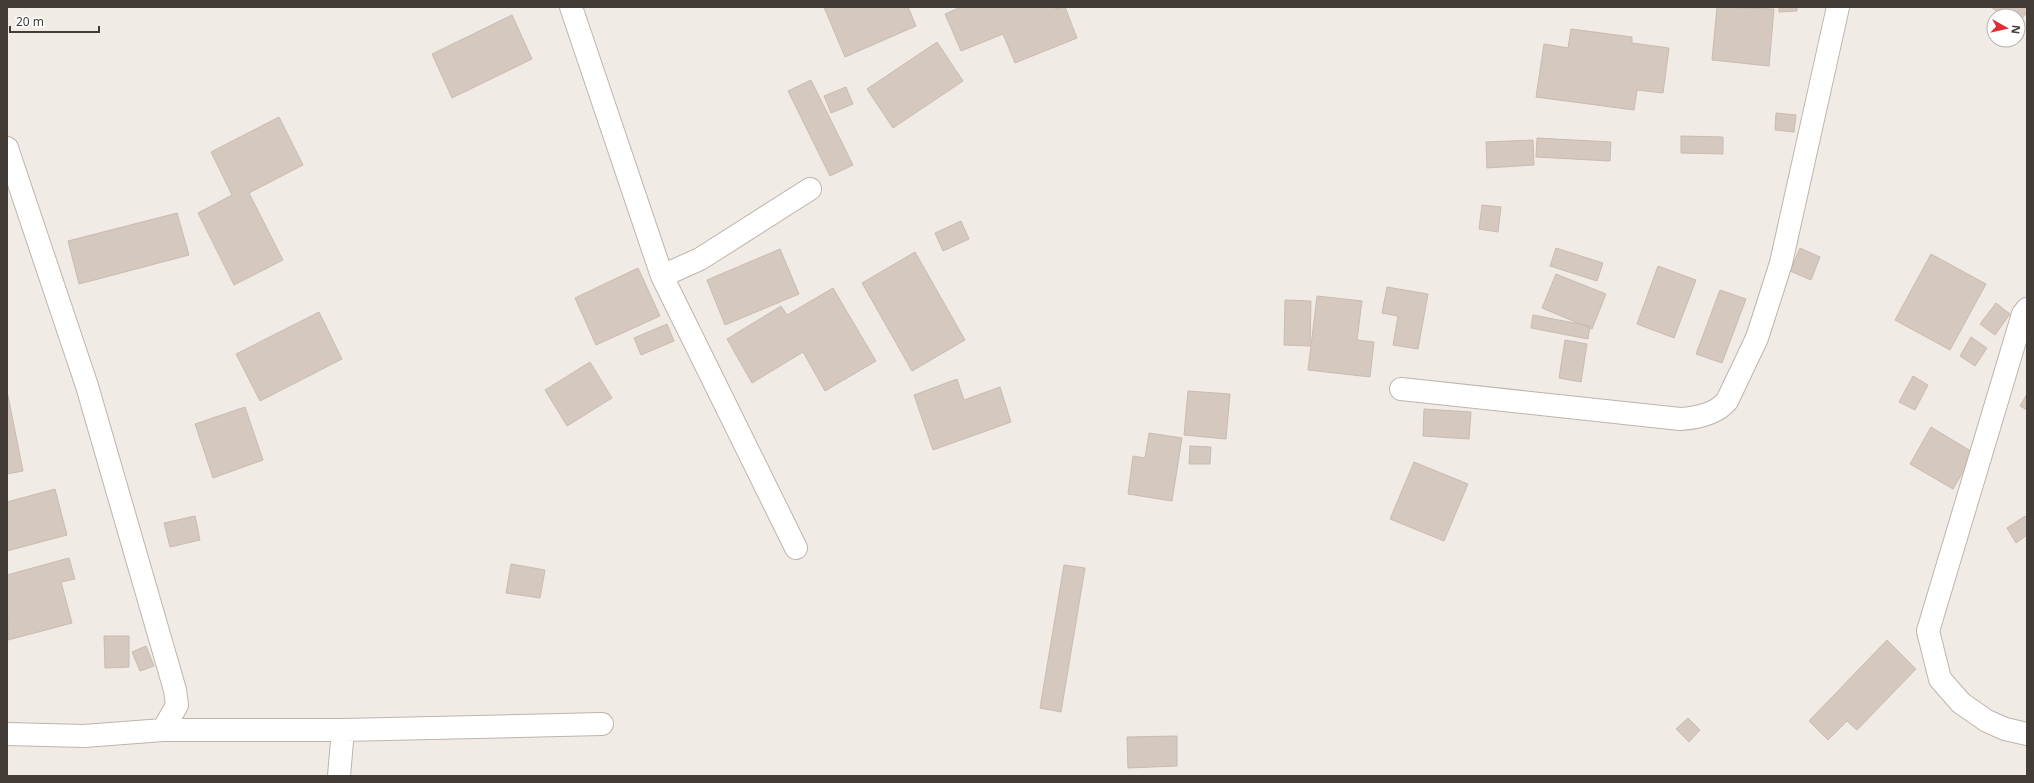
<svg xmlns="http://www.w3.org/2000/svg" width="2034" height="783" viewBox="0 0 2034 783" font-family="'Noto Sans',sans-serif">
  <rect width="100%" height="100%" fill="#f1ebe5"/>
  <path fill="#d4c8bf" stroke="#cbbbb0" d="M824 7H908L916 26 845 57Z
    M961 7H1055V9L1065 7 1077 38 1015 63 1003 34 961 51 945 14Z
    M1717 7 1774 9 1769 66 1712 60Z
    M1779 7H1797V11L1779 12Z
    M1991 7H2027V12L2018 24V16H2003Z
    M512 15 532 59 452 98 432 54Z
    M1571 29 1632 37V43L1669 48 1663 93 1637 90 1634 110 1536 97 1544 44 1568 48Z
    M937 42 963 81 893 128 867 89Z
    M811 80 853 165 830 176 788 91Z
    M846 87 853 104 831 113 824 96Z
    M1776 113 1796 115 1794 132 1775 130Z
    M279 117 303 165 249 193 283 260 234 285 198 213 232 195 211 152Z
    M1681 136 1723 137V154L1681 153Z
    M1537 138 1611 142 1610 161 1536 157Z
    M1533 140 1534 165 1487 168 1486 142Z
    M1482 205 1501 207 1498 232 1479 229Z
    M177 213 189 255 79 284 68 241Z
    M961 221 969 239 943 251 935 233Z
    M1556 248 1603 263 1597 281 1550 266Z
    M1800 248 1820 257 1811 280 1790 271Z
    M780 249 799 294 725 325 707 280Z
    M915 252 965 340 912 371 862 283Z
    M1931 254 1986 284 1950 350 1895 320Z
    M1658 266 1696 280 1674 338 1637 324Z
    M638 268 660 316 596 345 575 298Z
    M1556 274 1606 294 1592 329 1542 308Z
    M1387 287 1428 294 1418 349 1393 345 1398 316 1382 313Z
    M833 288 876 361 825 391 803 352 752 383 727 339 781 306 787 315Z
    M1720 290 1746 299 1722 363 1696 354Z
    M1317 296 1362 301 1357 340 1374 342 1370 377 1308 370Z
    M1285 300 1311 301 1310 346 1284 345Z
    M1996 303 2010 314 1995 335 1980 324Z
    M319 312 342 359 260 401 236 354Z
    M1533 315 1590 326 1588 339 1531 328Z
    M667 324 674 341 641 355 634 338Z
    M1971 337 1987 348 1975 366 1960 356Z
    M1565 340 1587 344 1581 382 1559 378Z
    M590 362 612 398 567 426 545 390Z
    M1913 376 1928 385 1915 410 1899 402Z
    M957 379 964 400 1000 387 1011 422 933 450 914 395Z
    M7 391 23 471 7 474Z
    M1188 391 1230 394 1226 439 1184 435Z
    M2027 394V410L2020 406Z
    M245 407 263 460 213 478 195 424Z
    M1424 409 1471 412 1469 439 1423 436Z
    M1931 427 1974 453 1953 489 1910 464Z
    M1149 433 1182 438 1172 501 1128 494 1133 456 1145 458Z
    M1190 446 1211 447 1210 464H1189Z
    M1414 462 1468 484 1444 541 1390 519Z
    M55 489 67 535 7 551V502Z
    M195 516 200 540 170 547 164 523Z
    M2025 516 2027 519V535L2016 543 2007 528Z
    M69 558 75 579 61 582 72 623 8 640 7 575Z
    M511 564 545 570 540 598 506 593Z
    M1064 565 1085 568 1061 712 1040 708Z
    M104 636H129V667L105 668Z
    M1887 640 1916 669 1857 730 1847 721 1828 740 1809 721Z
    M146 646 154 666 140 671 132 652Z
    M1688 718 1700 730 1689 742 1676 729Z
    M1177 736V766L1128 768 1127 737Z"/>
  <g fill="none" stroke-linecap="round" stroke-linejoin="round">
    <g stroke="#beb4ac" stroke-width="24">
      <path id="minor" d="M571 7 662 276 796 548
        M7 148 87 386 175 690 177 705 163 730 84 736 7 734
        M662 276 700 259 810 189
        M2027 309 2023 314 1928 631 1940 679 1961 703 1987 721 2005 729 2027 734
        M1401 389 1680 419C1697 418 1716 414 1727 401L1757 338 1781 263 1838 7
        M163 730H343L339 776
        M343 730 602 724"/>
    </g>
    <use href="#minor" stroke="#fff" stroke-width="22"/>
  </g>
  <rect width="2034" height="783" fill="none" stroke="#423b36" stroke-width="16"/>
  <g transform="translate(2006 28) rotate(98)"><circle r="19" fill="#ffffff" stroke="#b3b1af"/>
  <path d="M0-3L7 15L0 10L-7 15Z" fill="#e22b33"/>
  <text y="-6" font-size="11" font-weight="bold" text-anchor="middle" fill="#423b36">N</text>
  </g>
  <path d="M10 26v6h89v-6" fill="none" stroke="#423b36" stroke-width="2"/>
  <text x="16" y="26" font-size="12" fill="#423b36" stroke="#ffffff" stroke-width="3" paint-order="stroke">20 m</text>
</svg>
